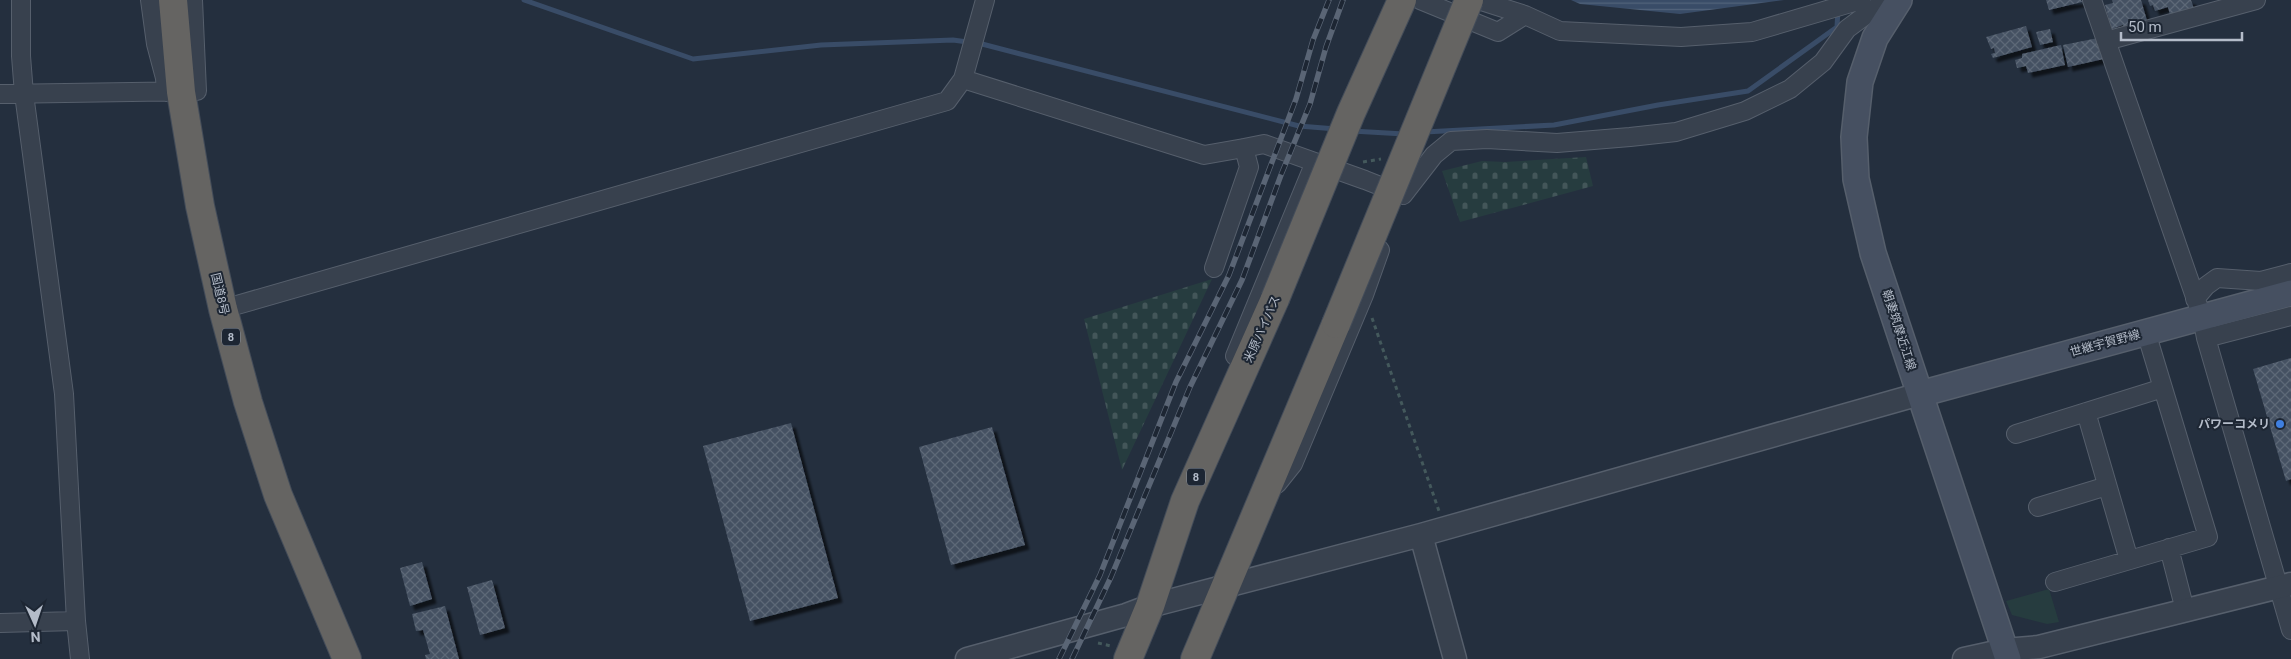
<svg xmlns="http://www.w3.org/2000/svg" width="2291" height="659" viewBox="0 0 2291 659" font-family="Roboto,'Noto Sans JP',sans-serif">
  <defs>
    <pattern id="cemetery-stones" width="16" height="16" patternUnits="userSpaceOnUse" patternTransform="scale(1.25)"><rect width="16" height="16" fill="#263c3f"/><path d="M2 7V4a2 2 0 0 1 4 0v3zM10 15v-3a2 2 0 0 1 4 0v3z" fill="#435659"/></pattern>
    <pattern id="water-rules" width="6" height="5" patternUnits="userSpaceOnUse" patternTransform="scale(1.25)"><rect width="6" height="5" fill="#394c67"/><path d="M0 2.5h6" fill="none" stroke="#53647b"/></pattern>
    <pattern id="building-cross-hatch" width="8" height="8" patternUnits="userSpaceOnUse" patternTransform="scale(1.25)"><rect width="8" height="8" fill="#455162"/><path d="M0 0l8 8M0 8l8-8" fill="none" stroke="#5d6877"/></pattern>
    <filter id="shadow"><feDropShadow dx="4.5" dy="4.5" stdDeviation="1" flood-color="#0009"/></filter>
  </defs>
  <rect width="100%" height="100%" fill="#242f3e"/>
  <path fill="url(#cemetery-stones)" d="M1586 157 1593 186 1460 222 1442 171 1482 161 1505 162Z
    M1212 279 1122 470 1084 319Z"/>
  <path fill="#263c3f" d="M2049 589 2059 622 2047 624 2012 615 2006 601Z"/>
  <path fill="url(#water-rules)" d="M1571 0H1784L1680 14 1580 4Z"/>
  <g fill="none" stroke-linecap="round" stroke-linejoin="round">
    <path stroke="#394c67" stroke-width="5" d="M524 0 693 59 821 45 953 40 982 44 1299 126 1336 129
      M1352 131 1404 134
      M1425 132 1554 125 1658 105 1748 91 1837 27 1838 9"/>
  </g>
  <path fill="url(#building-cross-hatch)" filter="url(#shadow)" d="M2046 0H2081L2082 2 2049 10Z
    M2112 0H2141L2148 24 2124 31 2123 25 2112 29 2105 5 2113 3Z
    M2148 0H2191L2195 12 2171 19 2168 7 2155 11 2153 5 2150 6Z
    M2026 26 2032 47 1993 58 1991 54 1995 53 1994 48 1991 49 1986 37Z
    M2050 29 2053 42 2040 45 2036 32Z
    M2103 37 2108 58 2068 67 2063 45Z
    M2061 45 2065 65 2028 73 2026 66 2017 68 2015 60 2022 58V54Z
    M2291 358V479L2286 481 2253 369Z
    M791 423 838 598 750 621 703 446Z
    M992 427 1025 545 951 565 919 447Z
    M422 562 432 599 410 606 400 568Z
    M492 580 505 628 480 635 467 587Z
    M445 606 459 659H426L425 655 430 654 423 630 416 631 412 614Z"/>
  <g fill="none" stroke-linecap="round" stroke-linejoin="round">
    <g stroke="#565f6c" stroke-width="20">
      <path id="minor" d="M21 0V56L24 94 64 394 76 621
        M150 0 156 44 165 78 166 92
        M1420 0 1498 32 1525 15
        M1478 0 1525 15 1560 31 1681 37 1752 32 1861 0
        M2092 0 2202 317 2206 338 2291 630
        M2106 41 2256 0
        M963 79 1204 155 1244 148
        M0 94 197 91 193 0
        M1214 268 1249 167 1244 148 1264 144 1365 180 1403 195 1434 155 1451 141 1487 139 1557 143 1630 137 1676 132 1745 111 1790 89 1823 62 1847 29 1886 0
        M2195 299 2206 286 2217 278 2261 281 2291 273
        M223 309 947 101 963 79 985 0
        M2206 338 2291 316
        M1235 356 1315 162
        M2086 412 2129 560
        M2016 434 2163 388
        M1277 484 1293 464 1364 295 1380 250
        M2038 507 2107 486
        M2169 548 2185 610
        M2055 582 2208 537 2146 332
        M0 623 76 621 80 659"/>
    </g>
    <g stroke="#565f6c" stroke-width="25">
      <path id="tertiary" d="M1421 535 1455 659
        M967 659 1126 615 1150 606 1421 535 1920 394
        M1964 659 2005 650 2039 647 2291 584"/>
    </g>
    <g stroke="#565f6c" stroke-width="28">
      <path id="secondary" d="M1899 0 1875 38 1860 82 1854 137 1856 179 1873 253 2008 659
        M1920 394 2291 293"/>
    </g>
    <g stroke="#434c59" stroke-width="30">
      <path id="trunk" d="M173 0 181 92 200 206 223 309 248 402 278 495 347 659
        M1128 659 1150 606 1185 501 1275 299
        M1195 659 1336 324"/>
    </g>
    <path stroke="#44595c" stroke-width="3" stroke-dasharray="4 4" stroke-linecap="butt" d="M1363 162 1381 159
      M1372 318 1439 511
      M1098 643 1111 646"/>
    <use href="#minor" stroke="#38414e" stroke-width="18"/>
    <use href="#tertiary" stroke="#38414e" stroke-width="22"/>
    <use href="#secondary" stroke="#465061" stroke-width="25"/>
    <use href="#trunk" stroke="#656462" stroke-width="28"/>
    <g stroke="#5a6575" stroke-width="5.5">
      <path id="rail" d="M1059 659 1100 575 1176 382 1229 275 1296 99 1313 40 1329 0
        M1072 659 1111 577 1190 387 1242 280 1281 175 1310 104 1326 47 1343 0"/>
    </g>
    <use href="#rail" stroke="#1d2633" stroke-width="4" stroke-dasharray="11" stroke-linecap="butt"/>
    <g stroke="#434c59" stroke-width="30" stroke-linecap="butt">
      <path id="trunk-bridge" d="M1275 299 1351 113 1402 0
        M1336 324 1469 0"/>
    </g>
    <use href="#trunk-bridge" stroke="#656462" stroke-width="28"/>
  </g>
  <circle fill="#3f7fe0" stroke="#1d2633" stroke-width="2" cx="2280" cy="424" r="5"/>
  <g text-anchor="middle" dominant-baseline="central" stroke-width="4" stroke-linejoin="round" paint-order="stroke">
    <g fill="#1d2633" stroke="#878f9c" stroke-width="1">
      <rect x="222" y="328.5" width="18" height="17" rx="4"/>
      <rect x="1187" y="468.5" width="18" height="17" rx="4"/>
    </g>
    <g font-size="11" font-weight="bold" fill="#b4bcc9">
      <text x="231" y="337">8</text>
      <text x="1196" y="477">8</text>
    </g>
    <g font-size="12" fill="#b4bcc9" stroke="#1d2633">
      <text transform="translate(220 294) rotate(77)">国道8号</text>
      <text transform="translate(1262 329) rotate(-66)">米原バイパス</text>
      <text transform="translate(1899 330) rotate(72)">朝妻筑摩近江線</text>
      <text transform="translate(2105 343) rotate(-15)">世継宇賀野線</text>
    </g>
    <g font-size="12" font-weight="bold" fill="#b4bcc9" stroke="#1d2633" text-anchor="end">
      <text x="2270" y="424">パワーコメリ</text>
    </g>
  </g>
  <g transform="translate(35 624) rotate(177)" stroke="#1d2633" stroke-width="4" paint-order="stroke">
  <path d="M0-4L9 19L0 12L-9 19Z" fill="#b4bcc9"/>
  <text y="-8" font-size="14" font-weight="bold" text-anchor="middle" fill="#b4bcc9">N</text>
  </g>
  <path d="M2121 32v8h121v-8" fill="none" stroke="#b4bcc9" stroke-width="2.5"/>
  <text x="2128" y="32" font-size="15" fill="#b4bcc9" stroke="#1d2633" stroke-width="4" paint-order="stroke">50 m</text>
</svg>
